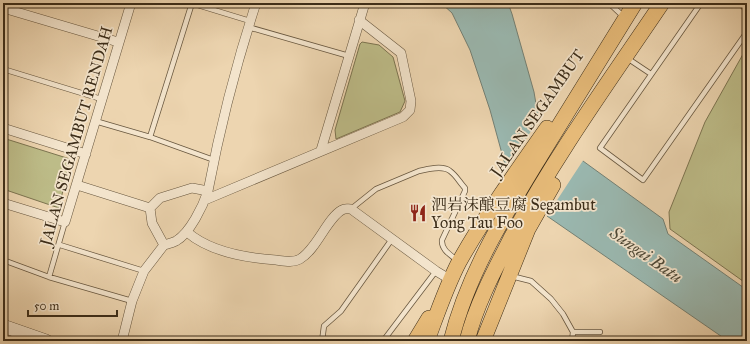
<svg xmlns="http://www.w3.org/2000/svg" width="750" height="344" viewBox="0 0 750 344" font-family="'IM FELL Great Primer','Noto Serif SC',serif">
  <rect width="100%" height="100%" fill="#edd5b0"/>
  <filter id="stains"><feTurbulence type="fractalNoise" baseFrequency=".005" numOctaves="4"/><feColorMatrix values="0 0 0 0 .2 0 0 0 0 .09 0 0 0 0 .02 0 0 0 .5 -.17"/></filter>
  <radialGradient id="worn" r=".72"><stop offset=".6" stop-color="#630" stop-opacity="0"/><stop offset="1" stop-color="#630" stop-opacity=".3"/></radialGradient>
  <path fill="#bdbc88" stroke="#7c7450" d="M362 42 379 45 393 57 405 101 400 112 336 139 335 130 360 44Z
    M747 47V284L670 229 669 212 705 122Z
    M3 138 70 159 59 208 3 189Z"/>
  <path fill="#9ab8b0" stroke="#748074" d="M441 3H508L512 14 534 92 537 110 557 137 583 161 663 219 668 234 747 290V341H728L547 216 513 181 504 161 490 110 470 50 452 13Z"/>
  <path fill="#edd5b0" d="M542 114 558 136 584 159 546 217 511 182 506 170Z"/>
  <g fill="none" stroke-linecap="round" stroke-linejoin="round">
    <g stroke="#68573f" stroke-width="6">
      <path id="lane" d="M191 3 250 21
        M609 3 624 17
        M701 3 600 148 643 180 747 32
        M740 3 747 11
        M248 27 349 56
        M627 58 651 74
        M3 69 101 99
        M95 121 150 137 214 160
        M150 137 192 3
        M351 209 376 189 419 171C427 169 443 165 450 171 456 175 460 183 465 188V191L442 240C441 250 451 255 458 261
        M60 245 144 271
        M3 260 49 277 132 301
        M511 276 531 281 551 299 563 314 573 332 572 341
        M49 277 65 222
        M573 332H600
        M322 341 324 326 341 311 392 239
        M383 341 436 271"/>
    </g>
    <g stroke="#68573f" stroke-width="10">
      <path id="street" d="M3 8 118 42
        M3 128 86 154
        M321 150 365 3
        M77 185 150 208
        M192 188 208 191C203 206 190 233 176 241 172 243 167 244 164 245L152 223 150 208 160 198Z
        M208 191C220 127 236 65 256 3
        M205 200 403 117 410 110 411 101 401 53 359 20
        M3 203 65 222 131 3
        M187 232C210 252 246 258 276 260 284 261 293 263 300 259 317 249 327 218 342 210 345 208 347 209 351 209L436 271 451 280
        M122 341 132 301 144 271 164 245"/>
    </g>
    <g stroke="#3c2d19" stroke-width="14">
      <path id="secondary" d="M3 326 46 341"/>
    </g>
    <g stroke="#3c2d19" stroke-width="16">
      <path id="primary" d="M415 341 429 318
        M427 341C437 314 446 287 459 262 485 216 516 172 547 128
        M451 341C468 272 507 211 544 150 574 101 605 52 635 3
        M467 341C476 305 494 271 511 238 555 156 610 80 662 3
        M483 341 528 229 553 185"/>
    </g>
    <use href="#lane" stroke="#f3e4cc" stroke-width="4.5"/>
    <use href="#street" stroke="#f3e4cc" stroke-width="9"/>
    <use href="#secondary" stroke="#f3e4cc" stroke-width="13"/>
    <use href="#primary" stroke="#e6ba78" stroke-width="15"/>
  </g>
  <defs>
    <g id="restaurant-bare" transform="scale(1.38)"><path d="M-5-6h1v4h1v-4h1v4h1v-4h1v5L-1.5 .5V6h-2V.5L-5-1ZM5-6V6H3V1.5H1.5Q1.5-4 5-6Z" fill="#8f2418" stroke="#f3e4cc" stroke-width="2.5" paint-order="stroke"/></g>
  </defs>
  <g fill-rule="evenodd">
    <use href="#restaurant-bare" x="418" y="213"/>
  </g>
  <g text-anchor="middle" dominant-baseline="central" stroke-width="3.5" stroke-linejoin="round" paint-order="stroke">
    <g font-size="16" fill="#3c2d19" stroke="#f3e4cc">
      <text transform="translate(537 113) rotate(-55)">JALAN SEGAMBUT</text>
      <text transform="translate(76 136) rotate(-74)">JALAN SEGAMBUT RENDAH</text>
    </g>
    <g font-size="16" fill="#3c2d19" stroke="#f3e4cc" text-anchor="start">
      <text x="431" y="204">泗岩沫酿豆腐 Segambut<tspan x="431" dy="18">Yong Tau Foo</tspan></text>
    </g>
    <g font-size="17" font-style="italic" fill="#4f4937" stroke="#f3e4cc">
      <text transform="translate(646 255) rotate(35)">Sungai Batu</text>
    </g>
  </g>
  <rect width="750" height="344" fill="none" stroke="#edd5b0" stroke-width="16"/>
  <rect x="4" y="4" width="742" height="336" fill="none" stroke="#3c2d19" stroke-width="2"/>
  <rect x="8" y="8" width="734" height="328" fill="none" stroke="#3c2d19"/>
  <path d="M28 310v6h89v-6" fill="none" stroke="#3c2d19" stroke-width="2"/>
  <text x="34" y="310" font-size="12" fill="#3c2d19" stroke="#f3e4cc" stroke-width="3" paint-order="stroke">50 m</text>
  <rect width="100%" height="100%" filter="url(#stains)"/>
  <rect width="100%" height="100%" fill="url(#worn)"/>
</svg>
